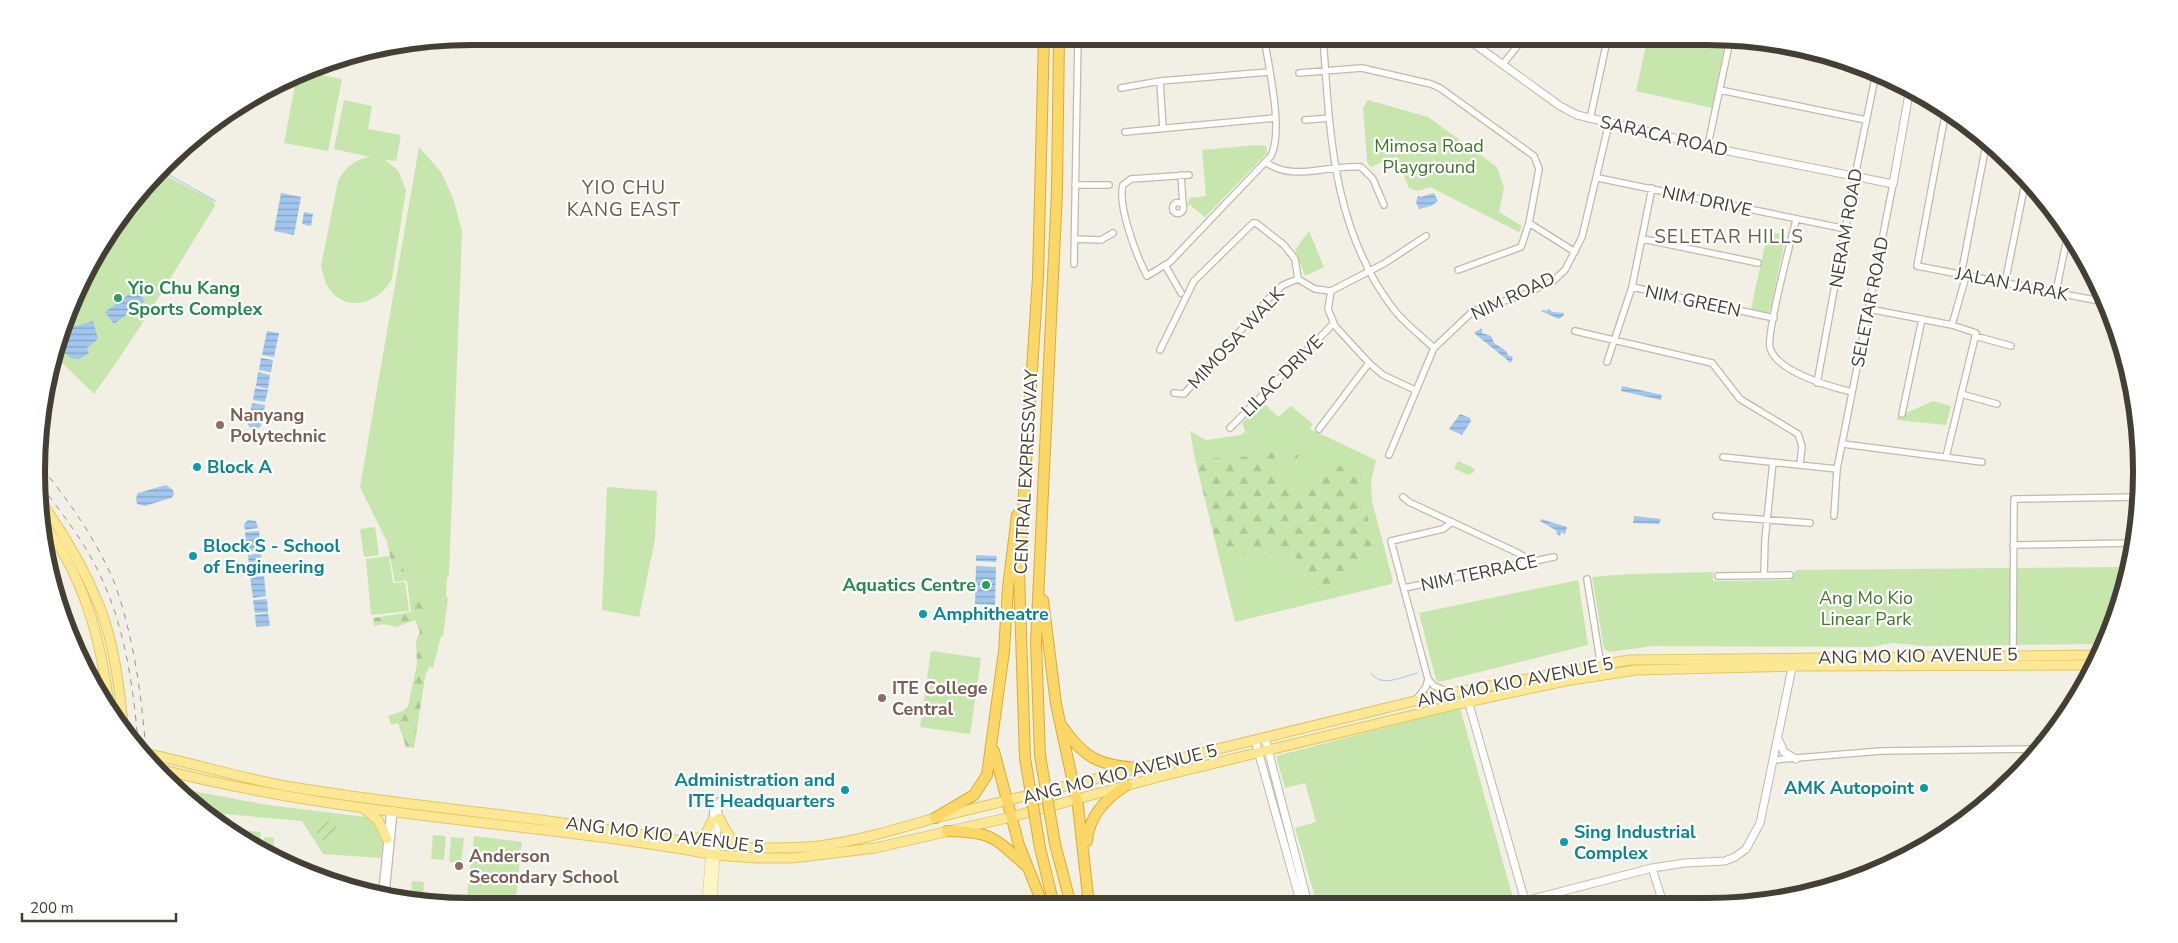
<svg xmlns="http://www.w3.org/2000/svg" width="2178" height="943" viewBox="0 0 2178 943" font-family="'Nunito Sans',sans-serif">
  <defs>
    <pattern id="forest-firs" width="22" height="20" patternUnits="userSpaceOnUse" patternTransform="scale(1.25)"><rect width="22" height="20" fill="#c7e6ae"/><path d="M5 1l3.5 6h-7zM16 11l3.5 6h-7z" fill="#acc696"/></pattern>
    <pattern id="garden-furrows" width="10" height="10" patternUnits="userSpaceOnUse" patternTransform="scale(1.25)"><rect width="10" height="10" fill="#c7e6ae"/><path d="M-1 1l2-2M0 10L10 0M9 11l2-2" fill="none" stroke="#acc696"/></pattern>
    <pattern id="water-rules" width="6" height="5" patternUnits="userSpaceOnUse" patternTransform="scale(1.25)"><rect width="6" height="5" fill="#a1c7ee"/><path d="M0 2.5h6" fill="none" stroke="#85a3c2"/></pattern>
  </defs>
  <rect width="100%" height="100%" fill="#f2efe4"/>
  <path fill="#c7e6ae" d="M1648 36H1707L1726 39 1712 108 1636 91Z
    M304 72 342 79 328 151 284 143 297 75Z
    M344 100 372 106 368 129 401 135 396 161 385 160 398 170 406 190 392 278C382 301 349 314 331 291 325 284 323 275 321 266L338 181C345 167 354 160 370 157L334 149Z
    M1368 100 1428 117 1497 167 1504 188 1499 212 1522 226 1519 232 1430 187 1418 191 1409 188 1396 157 1370 167 1367 161 1363 108Z
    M1257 145 1266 146 1267 153 1205 217 1190 205 1186 206 1190 198 1206 196 1202 150Z
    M419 147 441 172 454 201 462 232 449 575 447 578 446 596 448 598 443 636H441L433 668 429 667 420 687 426 620 360 487Z
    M161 173 213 200 215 206C175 270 138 334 94 394L56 357 95 254Z
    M1309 231 1324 267 1305 276 1295 250Z
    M1768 231 1786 235 1770 311 1767 313 1751 309Z
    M1933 401 1951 406 1946 425 1897 420V417Z
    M1263 402 1278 417 1291 406 1313 424 1310 429 1376 460 1371 483 1372 501 1393 581 1391 584 1235 622 1218 553H1292L1314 590 1334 592 1328 570 1374 542 1363 499 1366 473 1327 476 1296 492 1278 475 1283 464 1294 468 1299 456 1282 450 1259 456 1195 459 1190 431 1206 440 1241 435 1245 431 1242 423Z
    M1458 461 1475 469 1473 473 1467 475 1454 468Z
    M607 487 657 491 655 539 639 617 602 610Z
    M375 527 379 555 364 557 360 529Z
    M389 556 393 583 405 582 409 611 371 615 366 559Z
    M2129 567 2119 612 2103 643 2097 644 1925 646 1893 643 1870 647 1653 646 1610 652 1604 649 1592 577 1631 574 1713 572V581L1790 580 1796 570Z
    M1578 580 1588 645 1439 682 1436 680 1419 613Z
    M931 651 981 658 970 734 920 727Z
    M1460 708 1514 902 1507 904H1317L1295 828 1316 822 1305 783 1285 788 1276 756Z
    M176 788 268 805 374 818 383 839 381 858 323 854 302 821 203 812 185 799Z
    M227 829 261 832 259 851Z
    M433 835 446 836 444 860 431 859Z
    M474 836 522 842 515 907 466 906Z
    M264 837 274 838 273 851H263Z
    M451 837 464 838 461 863 449 862Z
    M412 881 424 882 423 899 410 897Z"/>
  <path fill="url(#forest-firs)" d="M1282 450 1299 455 1294 468 1283 464 1278 475 1296 492 1326 476 1333 464 1366 473 1363 499 1374 542 1348 572 1329 570 1335 592 1314 590 1292 553H1218L1195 459 1256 456Z
    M387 541 425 607 429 652 414 748 406 747 398 723 391 725 388 716 403 711 408 706 417 664 416 642 420 631 415 620 396 627 383 624 374 626 373 618 411 612 407 580 395 582Z"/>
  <path fill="url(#garden-furrows)" d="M328 821 334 822C340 829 338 838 329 843L324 842 313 828 319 823Z"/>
  <path fill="url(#water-rules)" d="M281 193 301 197 294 235 274 231Z
    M1434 193 1438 201 1431 206 1419 209 1416 202 1418 196 1421 197Z
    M304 212 313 214 311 226 302 224Z
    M136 289 145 301 114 324 105 312Z
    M1548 309 1553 312 1564 313V315L1559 319 1541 311 1542 310 1547 311Z
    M93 321 98 339 87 348 89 353 79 359 71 358 65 353 66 343 63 337 66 329Z
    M1482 328V333L1491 336 1494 343 1506 351 1508 355 1513 357 1511 363 1474 333Z
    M267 331 279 333 274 357 262 355Z
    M261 358 273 360 271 372 259 370Z
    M258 372 270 375 268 389 256 386Z
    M1622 386 1662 395 1661 400 1621 391Z
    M255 388 268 390 265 402 253 400Z
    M252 403 265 405 261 426C256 430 251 429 248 425Z
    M1460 414 1470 418 1471 421 1462 435 1449 429Z
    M166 485 173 490 174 495 171 498 145 506 137 504 136 498 138 493Z
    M1634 516 1661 519 1659 524 1633 523Z
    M1541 519 1567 527 1565 534 1561 532 1560 536 1556 533 1557 531 1540 521Z
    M248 520 256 521 258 528 245 530 244 524Z
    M259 531 261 550 247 552 245 532Z
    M261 553 264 573 250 575 248 555Z
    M976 555 997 556 996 562 976 561Z
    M976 566 996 567 995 605 975 604Z
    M264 576 266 596 253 598 250 577Z
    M267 599 268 612 255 613 253 600Z
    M268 613 270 626 256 627 255 615Z
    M1908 852 1873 874 1774 900Z"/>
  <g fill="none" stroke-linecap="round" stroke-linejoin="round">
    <path stroke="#a1c7ee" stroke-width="1" d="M162 171 216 201
      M1371 673C1381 688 1402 677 1417 673"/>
    <g stroke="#c0baaa" stroke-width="8">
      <path id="minor" d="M1323 36C1330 134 1332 230 1395 311 1406 324 1421 336 1434 348
        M1078 37 1106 36
        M1764 46 1867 69
        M1503 64 1519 44 1530 36
        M1299 73 1362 68 1431 84 1440 88 1534 156 1539 169 1529 223 1521 247 1458 270
        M1160 81 1163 128
        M1121 88 1160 81 1269 72
        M1720 90 1866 120
        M1946 110 1917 266 2105 302
        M1590 119 1608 36
        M1305 120 1329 118
        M1125 132 1275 118
        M1708 145 1730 40
        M1267 163C1294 182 1330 164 1361 167L1373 179 1384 205
        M1181 175 1183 205
        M1189 175 1131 179 1123 185C1117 205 1137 257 1147 276L1170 262 1271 156C1284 129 1268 66 1264 36
        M1598 178 1846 229
        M1075 185H1109
        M1172.5 208a5.5 5.5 0 1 1 11 0a5.5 5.5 0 1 1-11 0Z
        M1796 220C1791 240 1766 334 1770 348 1777 372 1831 387 1852 392
        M1529 223 1575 252
        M1075 239 1101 240 1113 233
        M1643 239 1758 263
        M1074 264 1078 36
        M1165 265 1181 293
        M1961 275 1987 140
        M1298 279 1315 289 1331 291 1385 263 1426 236
        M2005 283 2026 179
        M1632 287 1774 318
        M1331 291 1328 309 1335 326 1369 363 1383 375 1415 390
        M2056 292 2068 233
        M1869 309 1952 325 1976 333 1946 457
        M1952 325 1966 276
        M1575 331 1712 363 1740 399 1798 434 1802 446 1800 465
        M1975 336 2011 346
        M1160 350 1194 281 1253 223H1256L1284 245 1295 259 1298 279
        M1607 362 1632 287 1652 188
        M1817 383 1855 176 1876 73
        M1174 393 1184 394 1272 295 1283 285 1298 279
        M1961 394 1997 404
        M1902 414 1922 319
        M1230 428 1333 324
        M1319 429 1369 363
        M1843 444 1982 462
        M1389 455 1434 348 1473 311 1523 295 1553 281 1565 270 1582 237 1609 123
        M1723 457 1837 469
        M1403 497 1409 502 1518 553 1523 556 1524 564
        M1716 516 1810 523
        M1834 516 1837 469 1893 184
        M2013 545 2135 543
        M1764 575 1765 540 1773 462
        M1718 576 1790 575
        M1587 579 1601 666
        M1404 588 1554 557
        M2013 655 2014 499 2139 497
        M1428 679 1391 541 1443 529 1452 522
        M1416 700 1426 687 1428 679 1434 686 1449 692
        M1773 760 1881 751 2037 749
        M711 844 713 810 719 801
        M717 844 719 801
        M382 892 390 810
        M386 893 394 810"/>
    </g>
    <g stroke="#c0baaa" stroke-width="9">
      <path id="tertiary" d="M1458 36 1473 43 1560 106 1577 115 1733 152 1893 184 1910 88
        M1465 690 1525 901 1652 868 1685 863 1725 861 1735 857 1746 849 1760 823 1793 663
        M1265 738 1308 904
        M1778 739 1784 752 1796 759
        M1255 740 1301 904
        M1652 868 1663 903"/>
    </g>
    <g stroke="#d1c695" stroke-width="9">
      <path id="secondary" d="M706 906 711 844
        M712 906 716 851"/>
    </g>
    <g stroke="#e0c764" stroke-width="11">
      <path id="primary" d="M41 502C64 534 84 568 99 605 114 642 119 685 123 724
        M40 519C83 573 101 638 109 706
        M148 754C196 764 244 779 292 787 379 802 468 810 555 822 642 833 730 855 818 846 858 841 897 829 935 818L1435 696 1629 660 2097 655
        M160 769C342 817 531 821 715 855L757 858H792L875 848 1011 817 1162 776 1458 704 1565 681 1636 670 1800 666 2092 665
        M364 809 378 820 387 839
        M719 818 731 839 740 846
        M691 841 705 835 712 821"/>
    </g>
    <g stroke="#d9ad37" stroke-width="12">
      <path id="motorway" d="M1043 600 1056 704 1078 806 1089 905
        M1062 726C1084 759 1101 766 1140 768
        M994 751 1019 845 1043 905
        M1040 755 1036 643 1057 191 1059 36
        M1025 758 1019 571 1038 277 1044 36
        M935 818 974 795 987 775 1004 651 1008 588 1017 515
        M947 831C991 832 993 836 1025 865
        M1087 841C1089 816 1106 798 1127 785
        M1055 844 1071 905
        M1040 848 1054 905"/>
    </g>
    <use href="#minor" stroke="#fff" stroke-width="5.5"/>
    <use href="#tertiary" stroke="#fff" stroke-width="7"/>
    <use href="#secondary" stroke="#fdf5c3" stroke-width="8"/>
    <use href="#primary" stroke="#fce894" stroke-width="9"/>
    <use href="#motorway" stroke="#fad767" stroke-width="10"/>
    <path stroke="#949494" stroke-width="1" stroke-dasharray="6 6" stroke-linecap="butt" d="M42 468C69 501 94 537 112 577 116 586 119 596 122 606 136 654 142 702 146 752
      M41 486C63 514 85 543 100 575 125 627 133 685 138 742"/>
    <g stroke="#d9ad37" stroke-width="12" stroke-linecap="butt">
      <path id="motorway-bridge" d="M1040 755 1055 844
        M1025 758 1040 848"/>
    </g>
    <use href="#motorway-bridge" stroke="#fad767" stroke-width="10"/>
  </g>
  <g fill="#2e9e5b" stroke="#fff" stroke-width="2">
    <circle cx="118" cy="298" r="5"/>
    <circle cx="986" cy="585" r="5"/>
  </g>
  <g fill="#8d6e63" stroke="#fff" stroke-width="2">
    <circle cx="220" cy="425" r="5"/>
    <circle cx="882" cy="698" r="5"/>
    <circle cx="459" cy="866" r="5"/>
  </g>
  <g fill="#0f9aa8" stroke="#fff" stroke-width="2">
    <circle cx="197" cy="467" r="5"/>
    <circle cx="193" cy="556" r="5"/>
    <circle cx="923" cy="614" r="5"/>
    <circle cx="1924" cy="788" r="5"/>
    <circle cx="845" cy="790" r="5"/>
    <circle cx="1564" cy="842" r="5"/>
  </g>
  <g text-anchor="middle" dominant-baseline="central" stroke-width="4.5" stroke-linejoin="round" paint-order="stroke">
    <g font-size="18" fill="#443f34" stroke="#fff">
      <text transform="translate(1664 136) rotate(13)">SARACA ROAD</text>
      <text transform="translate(1707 201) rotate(12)">NIM DRIVE</text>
      <text transform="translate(1846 228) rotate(-80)">NERAM ROAD</text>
      <text transform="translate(2012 284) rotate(11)">JALAN JARAK</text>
      <text transform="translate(1513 296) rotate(-25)">NIM ROAD</text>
      <text transform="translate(1693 301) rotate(12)">NIM GREEN</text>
      <text transform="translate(1870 302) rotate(-79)">SELETAR ROAD</text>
      <text transform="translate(1236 338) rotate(-47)">MIMOSA WALK</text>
      <text transform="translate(1282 376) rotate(-45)">LILAC DRIVE</text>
      <text transform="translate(1026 472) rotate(-87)">CENTRAL EXPRESSWAY</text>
      <text transform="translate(1479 573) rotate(-12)">NIM TERRACE</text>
      <text transform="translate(1918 656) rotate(-1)">ANG MO KIO AVENUE 5</text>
      <text transform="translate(1515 682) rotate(-11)">ANG MO KIO AVENUE 5</text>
      <text transform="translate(1120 774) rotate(-14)">ANG MO KIO AVENUE 5</text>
      <text transform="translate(665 835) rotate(7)">ANG MO KIO AVENUE 5</text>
    </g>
    <g font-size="18" fill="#3f742a" stroke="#fff">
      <text x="1429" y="146">Mimosa Road<tspan x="1429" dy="21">Playground</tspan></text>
      <text x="1866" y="598">Ang Mo Kio<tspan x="1866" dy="21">Linear Park</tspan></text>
    </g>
    <g font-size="18" font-weight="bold" fill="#27864d" stroke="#fff" text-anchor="start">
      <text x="128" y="288">Yio Chu Kang<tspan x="128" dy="21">Sports Complex</tspan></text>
      <text x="976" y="585" text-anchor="end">Aquatics Centre</text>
    </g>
    <g font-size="18" font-weight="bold" fill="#785e54" stroke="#fff" text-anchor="start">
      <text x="230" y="415">Nanyang<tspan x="230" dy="21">Polytechnic</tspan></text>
      <text x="892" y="688">ITE College<tspan x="892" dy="21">Central</tspan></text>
      <text x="469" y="856">Anderson<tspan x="469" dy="21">Secondary School</tspan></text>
    </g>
    <g font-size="18" font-weight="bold" fill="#0d838f" stroke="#fff" text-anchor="start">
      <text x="207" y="467">Block A</text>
      <text x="203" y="546">Block S - School<tspan x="203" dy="21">of Engineering</tspan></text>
      <text x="933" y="614">Amphitheatre</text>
      <text x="835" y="780" text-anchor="end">Administration and<tspan x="835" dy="21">ITE Headquarters</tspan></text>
      <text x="1914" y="788" text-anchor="end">AMK Autopoint</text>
      <text x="1574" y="832">Sing Industrial<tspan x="1574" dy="21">Complex</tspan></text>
    </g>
    <g font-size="19" letter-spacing="1" fill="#665e4c" stroke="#fff">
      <text x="624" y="188">YIO CHU<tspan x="624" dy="22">KANG EAST</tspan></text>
      <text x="1729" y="237">SELETAR HILLS</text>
    </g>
  </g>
  <path d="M0 0H2178V943H0ZM471 45H1707A426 426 0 0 1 2133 471V472A426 426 0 0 1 1707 898H471A426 426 0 0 1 45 472V471A426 426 0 0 1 471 45Z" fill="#fff" fill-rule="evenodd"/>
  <path fill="none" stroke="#443f34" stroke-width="6" d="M471 45H1707A426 426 0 0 1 2133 471V472A426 426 0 0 1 1707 898H471A426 426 0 0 1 45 472V471A426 426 0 0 1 471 45Z"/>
  <path d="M22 913v8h154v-8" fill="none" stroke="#443f34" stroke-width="2.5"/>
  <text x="30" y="913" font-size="15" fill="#443f34" stroke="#ffffff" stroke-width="4" paint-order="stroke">200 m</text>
</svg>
